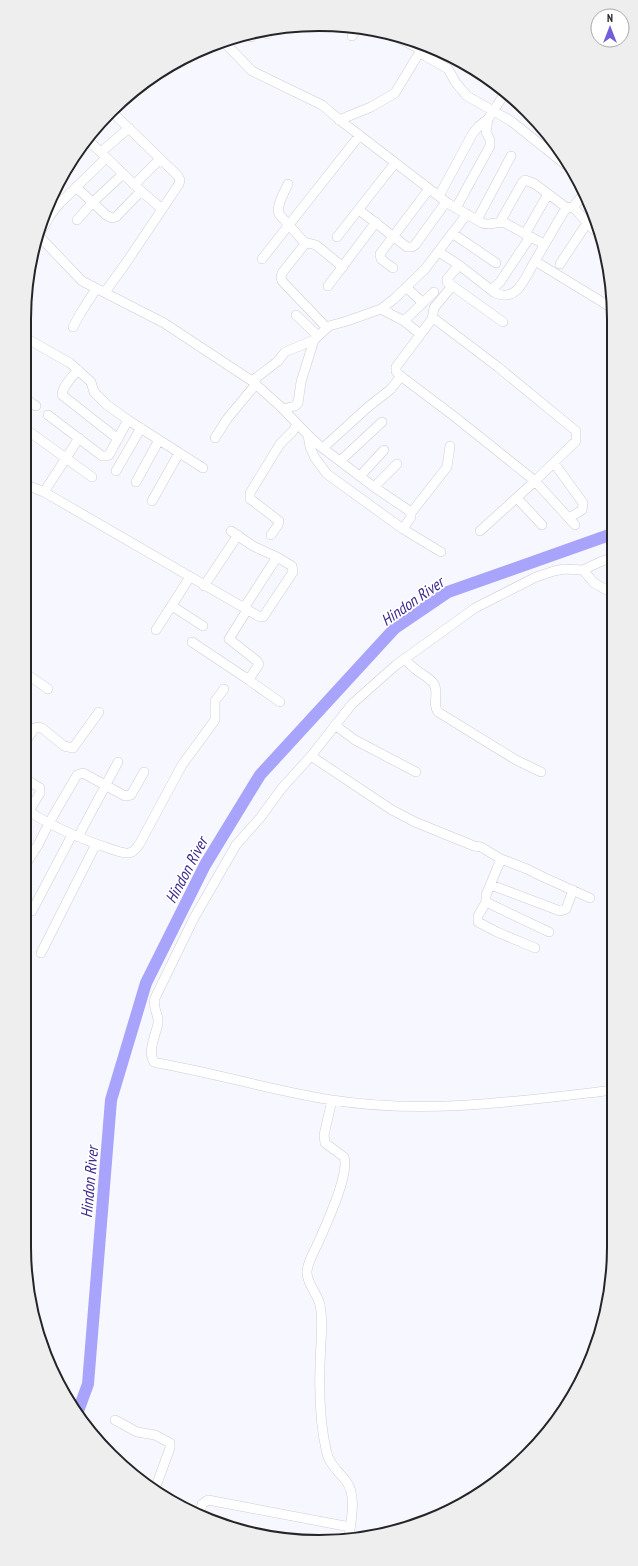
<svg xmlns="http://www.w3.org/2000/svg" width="638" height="1566" viewBox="0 0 638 1566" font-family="'PT Sans Narrow',sans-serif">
  <rect width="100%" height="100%" fill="#f7f7ff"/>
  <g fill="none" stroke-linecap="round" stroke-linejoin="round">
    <path stroke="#a8a3fb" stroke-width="12" d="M77 1414 88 1384 111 1100 146 983 205 865 260 775 395 628 448 592 612 534"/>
    <g stroke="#cccdd4" stroke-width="10">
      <path id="minor" d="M248 33 251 37
        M267 34 270 30
        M392 35 422 50
        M352 36 358 27
        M223 41 252 71 322 105 341 121 449 204 482 223C490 226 496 221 505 223L544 244
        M420 53 448 69 456 83 467 96 511 121 566 165
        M339 120 371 107 395 93 424 45
        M87 139 141 191 162 209
        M101 152 129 128
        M288 184C284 193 276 205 279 214L304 242 305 244 282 273 281 277 282 281 326 327
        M134 185 160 159
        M76 187 106 215 112 218 116 217 141 191
        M439 196 473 133 479 126 488 119 505 93
        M573 207 593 229 598 231
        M456 208 490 146V140L486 132 488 119
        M359 210 407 247H412L415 245 446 202
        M77 220 92 203 123 174
        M477 220 511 156
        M500 222 522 183 525 180 535 184 567 208
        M452 233 496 263
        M525 234 548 194
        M39 236 82 281 164 323 252 381 281 407 308 435 320 446 374 487 408 510 411 513V517L403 529
        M337 237 395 163
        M37 238 51 214 60 203 106 158
        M304 242 316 245 343 267
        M439 252 459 265 495 293C518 303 525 277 535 261L612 308
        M262 259 359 136
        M535 261 563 213 567 208 573 207 584 194
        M560 264 587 223
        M459 265 447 279V282L503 322
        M393 268 381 259 380 254 429 189
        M328 286 376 222
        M406 287 423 303
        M492 289 500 282 530 237
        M105 292 126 263 179 184 180 180 178 176 111 111
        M381 309 404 321 434 292
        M296 315 318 336
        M432 319 434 308 452 286
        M404 321 420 334
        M73 327 80 314 96 289
        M24 337 70 363 91 382 94 392 107 405 128 420 203 468
        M78 370C72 377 63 385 62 395L118 439
        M252 381 278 361 285 352 314 340 329 326 347 321 381 309 394 299 425 269 467 214
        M24 398 36 406
        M283 409 295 406 298 403 301 382 314 340
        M48 415 102 456H106L109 455 128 420
        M24 428 92 477
        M308 435 310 447 315 458 327 474 403 529 441 552
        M215 438 227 419 256 384
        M323 448 368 407 391 389 401 376
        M340 461 382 422
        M554 463 583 503 582 510 569 518
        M116 471 141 428
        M360 476 384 450
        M136 482 159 440
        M24 484 44 492 260 617H263L293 572 292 566 277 557 253 546 231 531
        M374 487 397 464
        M44 492 79 438
        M517 498 542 525
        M152 501 179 453
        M411 513 447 467 450 446
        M480 531 535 481 576 441V431L498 367 436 320 432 319 396 367V371L398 374 455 417 535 481 575 525
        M271 535 278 525 279 521 253 501 250 499V493L280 444 293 431 297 424
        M612 558 602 561 583 570 564 569 554 571 536 577 475 608 396 665 352 704 311 756 282 788 260 818 236 845 194 918 155 998C152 1008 159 1014 158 1023 156 1035 147 1051 154 1062L157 1063C216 1073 273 1091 332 1100 426 1115 520 1101 614 1090
        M583 570 594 583 612 593
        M204 586 238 535
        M172 606 203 626
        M244 608 277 557
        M247 610 229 639 257 661 259 664 250 678V681L280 702
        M156 630 190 577
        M192 642 249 680
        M405 658C413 672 427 674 434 684 439 692 432 704 438 712L516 760 541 772
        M24 672 48 689
        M335 725 355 740 416 772
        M24 727 32 729 38 727 42 728 64 746 73 748 99 712
        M24 744 34 729
        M311 756 392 810 415 822 474 846 481 847 501 859 527 869 543 877 590 898
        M24 778 40 788V793L29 811
        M24 808C50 826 78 838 108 848 114 850 123 854 129 853 135 852 137 847 140 843L182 765 215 720V701L224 689
        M78 837 118 762
        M501 859 486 895V902L549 932
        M24 867 38 845 49 823 77 775 83 773 125 796 131 795 144 772
        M491 885 560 911 566 909 573 890
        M486 902 478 916V922L497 932 535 948
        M32 911 72 835
        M41 953 96 844
        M332 1100 324 1135 325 1143 344 1157C350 1174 326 1225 318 1243 314 1252 308 1261 307 1271 306 1283 318 1294 320 1305 324 1324 320 1346 320 1366 319 1395 320 1425 327 1454 330 1465 339 1472 346 1481 357 1495 351 1520 349 1537
        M115 1420 137 1432 155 1435 170 1443V1448L155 1489
        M200 1515 202 1504 208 1500 350 1527"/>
    </g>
    <use href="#minor" stroke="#fff" stroke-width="9"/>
  </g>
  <g text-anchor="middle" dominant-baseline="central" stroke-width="3.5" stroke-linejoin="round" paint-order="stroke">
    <g font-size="16" font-style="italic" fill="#3e298d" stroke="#fff">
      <text transform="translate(412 601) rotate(-35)">Hindon River</text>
      <text transform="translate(186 870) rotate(-62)">Hindon River</text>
      <text transform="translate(89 1182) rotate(-85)">Hindon River</text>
    </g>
  </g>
  <path d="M0 0H638V1566H0ZM319 31H319A288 288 0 0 1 607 319V1247A288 288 0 0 1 319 1535H319A288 288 0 0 1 31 1247V319A288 288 0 0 1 319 31Z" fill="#eee" fill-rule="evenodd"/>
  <path fill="none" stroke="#252528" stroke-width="2" d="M319 31H319A288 288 0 0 1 607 319V1247A288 288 0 0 1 319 1535H319A288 288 0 0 1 31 1247V319A288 288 0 0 1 319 31Z"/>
  <g transform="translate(610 28)"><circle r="19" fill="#ffffff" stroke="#a8a8a9"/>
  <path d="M0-3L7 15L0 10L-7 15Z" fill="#715fda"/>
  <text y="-6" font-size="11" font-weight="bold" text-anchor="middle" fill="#252528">N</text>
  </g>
</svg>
